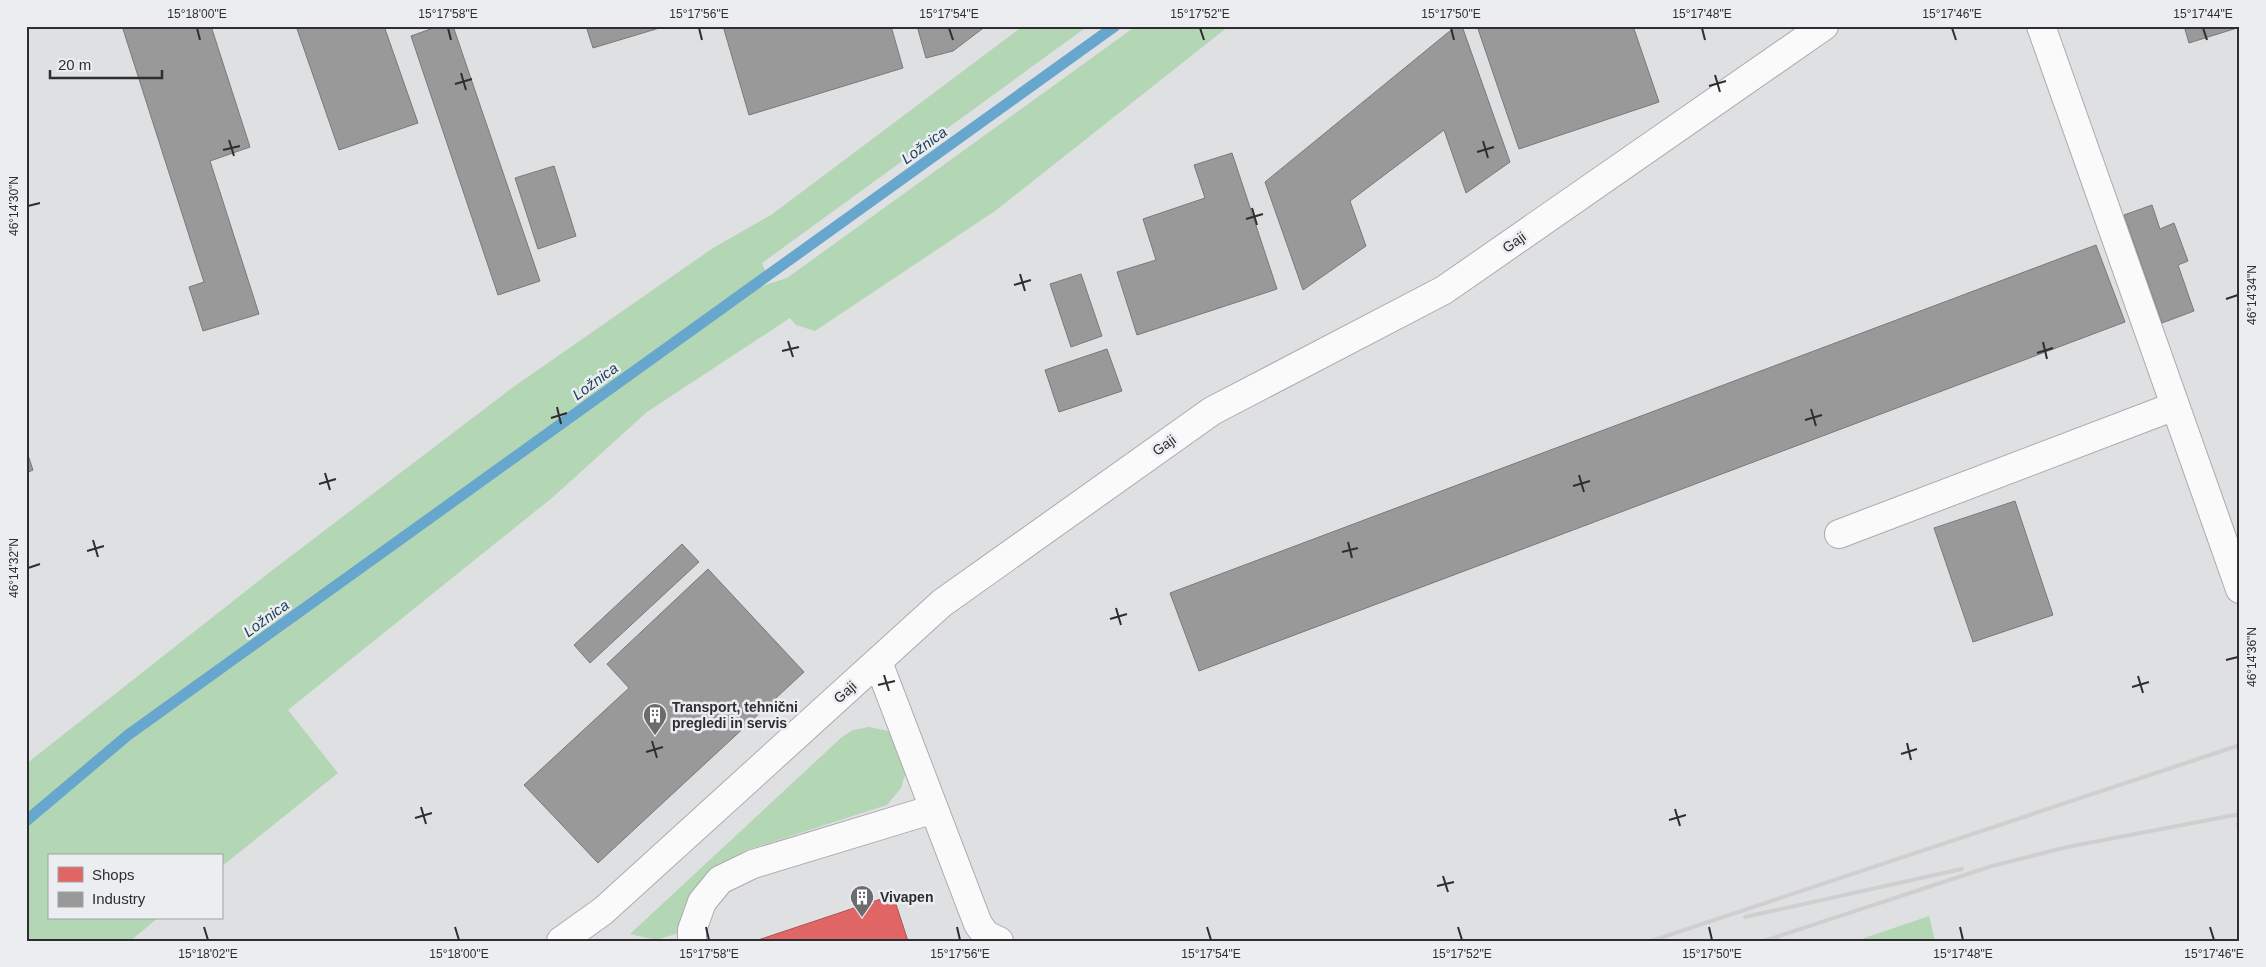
<svg xmlns="http://www.w3.org/2000/svg" width="2266" height="967" viewBox="0 0 2266 967" font-family="Helvetica,sans-serif">
  <rect width="100%" height="100%" fill="#dfe0e2"/>
  <path fill="#b3d6b4" d="M1023 26H1088L762 263 766 273 762 286 787 278 1136 26H1229L995 211 815 331 796 325 790 318 647 412 553 497 288 710 338 773 221 867V856H49V918H158L130 941H26V764L270 572 512 388 713 248 771 215Z
    M869 727 888 731 901 745 907 768 901 788 887 805 744 851 709 878 687 902 682 917V932L656 940 630 934 842 737 853 730Z
    M1929 916 1935 941H1856Z"/>
  <path fill="#e06666" stroke="#ab5556" d="M893 895 908 941H755Z"/>
  <path fill="#999" stroke="#79797a" d="M122 26H211L250 147 210 161 259 314 203 331 189 287 204 282Z
    M296 26H384L418 123 339 150Z
    M439 26H453L540 281 498 295 411 36Z
    M586 26H666L593 48Z
    M723 26H891L903 68 749 115Z
    M917 26H986L953 51 926 58Z
    M1456 26H1462L1510 162 1466 193 1444 130 1350 201 1366 246 1303 290 1265 182Z
    M1477 26H1633L1659 102 1519 149Z
    M2184 26H2236L2237 28 2189 43Z
    M1232 153 1277 289 1137 335 1117 272 1156 260 1143 219 1205 198 1194 165Z
    M554 166 576 236 538 249 515 178Z
    M2152 205 2160 229 2174 223 2188 261 2178 265 2194 311 2162 323 2124 215Z
    M2096 245 2125 322 1199 671 1170 593Z
    M1081 274 1102 336 1071 347 1050 284Z
    M1107 349 1122 391 1059 412 1045 370Z
    M26 449 33 470 26 473Z
    M2015 501 2053 615 1973 642 1934 528Z
    M682 544 699 562 590 663 574 645Z
    M708 569 804 672 598 863 524 785 629 688 607 664Z"/>
  <g fill="none" stroke-linecap="round" stroke-linejoin="round">
    <path stroke="#67a7cd" stroke-width="11" d="M26 821 128 735 1115 26"/>
    <g stroke="#ababad" stroke-width="30">
      <path id="minor" d="M2041 26 2240 589
        M1839 534 2175 406
        M878 662 978 924 986 935 999 941
        M561 941 603 911 942 603 1212 411 1444 290 1824 26
        M692 941V930L702 902 720 880 753 864 934 809"/>
    </g>
    <use href="#minor" stroke="#fafafb" stroke-width="28"/>
    <path stroke="#cfcfcf" stroke-width="4" d="M2238 824 2240 823
      M1745 917 1962 869
      M1651 941 2240 745
      M1764 941 1992 866 2067 847 2240 814"/>
  </g>
  <path fill="none" stroke="#2e2e30" stroke-width="2" d="M197 28 200 40M448 28 451 40M699 28 702 40M949 28 953 40M1200 28 1204 40M1451 28 1454 40M1702 28 1705 40M1952 28 1956 40M2203 28 2207 40M461 73 466 90M1715 75 1720 92M455 84 472 79M1709 86 1726 81M229 140 234 156M1483 141 1488 158M223 150 240 146M1477 152 1494 147M28 206 40 203M1252 208 1257 225M1246 219 1263 214M1020 274 1025 291M1014 285 1031 280M2226 299 2238 295M788 341 793 357M2043 342 2047 359M782 351 799 347M2037 353 2053 348M557 407 561 424M1811 409 1816 426M551 418 567 413M1805 420 1822 415M325 473 330 490M1579 475 1584 492M319 484 336 479M1573 486 1590 481M93 540 98 557M1348 542 1352 558M87 551 104 546M1342 552 1358 548M28 568 40 564M1116 608 1121 625M1110 619 1127 614M2226 660 2238 657M884 675 889 691M2138 676 2143 693M878 685 895 681M2132 687 2149 682M652 741 657 758M1907 743 1911 760M646 752 663 747M1901 754 1917 749M421 807 426 824M1675 809 1680 826M415 818 432 813M1669 820 1686 815M1443 876 1448 892M1437 886 1454 882M204 927 208 940M455 927 459 940M706 927 709 940M957 927 960 940M1207 927 1211 940M1458 927 1462 940M1709 927 1712 940M1960 927 1963 940M2210 927 2214 940"/>
  <defs>
    <g id="building-pin" transform="scale(1.25)"><path d="M0 17L-7.5 6A9.5 9.5 0 1 1 7.5 6Z" fill="#6c6c6e" stroke="#ebedf1"/><path d="M-4-6H4V6H1V3H-1V6H-4ZM-2.5-4.3h1.7v1.8h-1.7ZM.8-4.3h1.7v1.8H.8ZM-2.5-1h1.7V.8h-1.7ZM.8-1h1.7V.8H.8Z" fill="#fff"/></g>
  </defs>
  <g fill-rule="evenodd">
    <use href="#building-pin" x="655" y="715"/>
    <use href="#building-pin" x="862" y="897"/>
  </g>
  <g text-anchor="middle" dominant-baseline="central" stroke-width="5" stroke-linejoin="round" paint-order="stroke">
    <g font-size="14" fill="#2e2e30" stroke="#ebedf1">
      <text transform="translate(1514 242) rotate(-35)">Gaji</text>
      <text transform="translate(1164 445) rotate(-35)">Gaji</text>
      <text transform="translate(845 692) rotate(-42)">Gaji</text>
    </g>
    <g font-size="14" font-weight="bold" fill="#2e2e30" stroke="#ebedf1" text-anchor="start">
      <text x="672" y="707">Transport, tehnični<tspan x="672" dy="16">pregledi in servis</tspan></text>
      <text x="880" y="897">Vivapen</text>
    </g>
    <g font-size="15" font-style="italic" fill="#1d4259" stroke="#ebedf1">
      <text transform="translate(924 145) rotate(-36)">Ložnica</text>
      <text transform="translate(595 381) rotate(-36)">Ložnica</text>
      <text transform="translate(266 618) rotate(-36)">Ložnica</text>
    </g>
  </g>
  <rect width="2266" height="967" fill="none" stroke="#ebedf1" stroke-width="55"/>
  <rect x="48" y="854" width="175" height="65" fill="#ebedf1" stroke="#9fa1a4"/>
  <rect x="58" y="867" width="25" height="15" fill="#e06666" stroke="#9fa1a4"/>
  <text x="92" y="880" font-size="15" fill="#2e2e30">Shops</text>
  <rect x="58" y="892" width="25" height="15" fill="#999999" stroke="#9fa1a4"/>
  <text x="92" y="904" font-size="15" fill="#2e2e30">Industry</text>
  <path d="M50 70v8h112v-8" fill="none" stroke="#2e2e30" stroke-width="2.5"/>
  <text x="58" y="70" font-size="15" fill="#2e2e30" stroke="#ebedf1" stroke-width="4" paint-order="stroke">20 m</text>
  <rect x="28" y="28" width="2210" height="912" fill="none" stroke="#2e2e30" stroke-width="2"/>
  <g font-size="12" text-anchor="middle" fill="#2e2e30">
    <text x="197" y="18">15°18'00"E</text>
    <text x="448" y="18">15°17'58"E</text>
    <text x="699" y="18">15°17'56"E</text>
    <text x="949" y="18">15°17'54"E</text>
    <text x="1200" y="18">15°17'52"E</text>
    <text x="1451" y="18">15°17'50"E</text>
    <text x="1702" y="18">15°17'48"E</text>
    <text x="1952" y="18">15°17'46"E</text>
    <text x="2203" y="18">15°17'44"E</text>
    <text transform="translate(14 206) rotate(-90)" y="4">46°14'30"N</text>
    <text transform="translate(2252 295) rotate(-90)" y="4">46°14'34"N</text>
    <text transform="translate(14 568) rotate(-90)" y="4">46°14'32"N</text>
    <text transform="translate(2252 657) rotate(-90)" y="4">46°14'36"N</text>
    <text x="208" y="958">15°18'02"E</text>
    <text x="459" y="958">15°18'00"E</text>
    <text x="709" y="958">15°17'58"E</text>
    <text x="960" y="958">15°17'56"E</text>
    <text x="1211" y="958">15°17'54"E</text>
    <text x="1462" y="958">15°17'52"E</text>
    <text x="1712" y="958">15°17'50"E</text>
    <text x="1963" y="958">15°17'48"E</text>
    <text x="2214" y="958">15°17'46"E</text>
  </g>
</svg>
